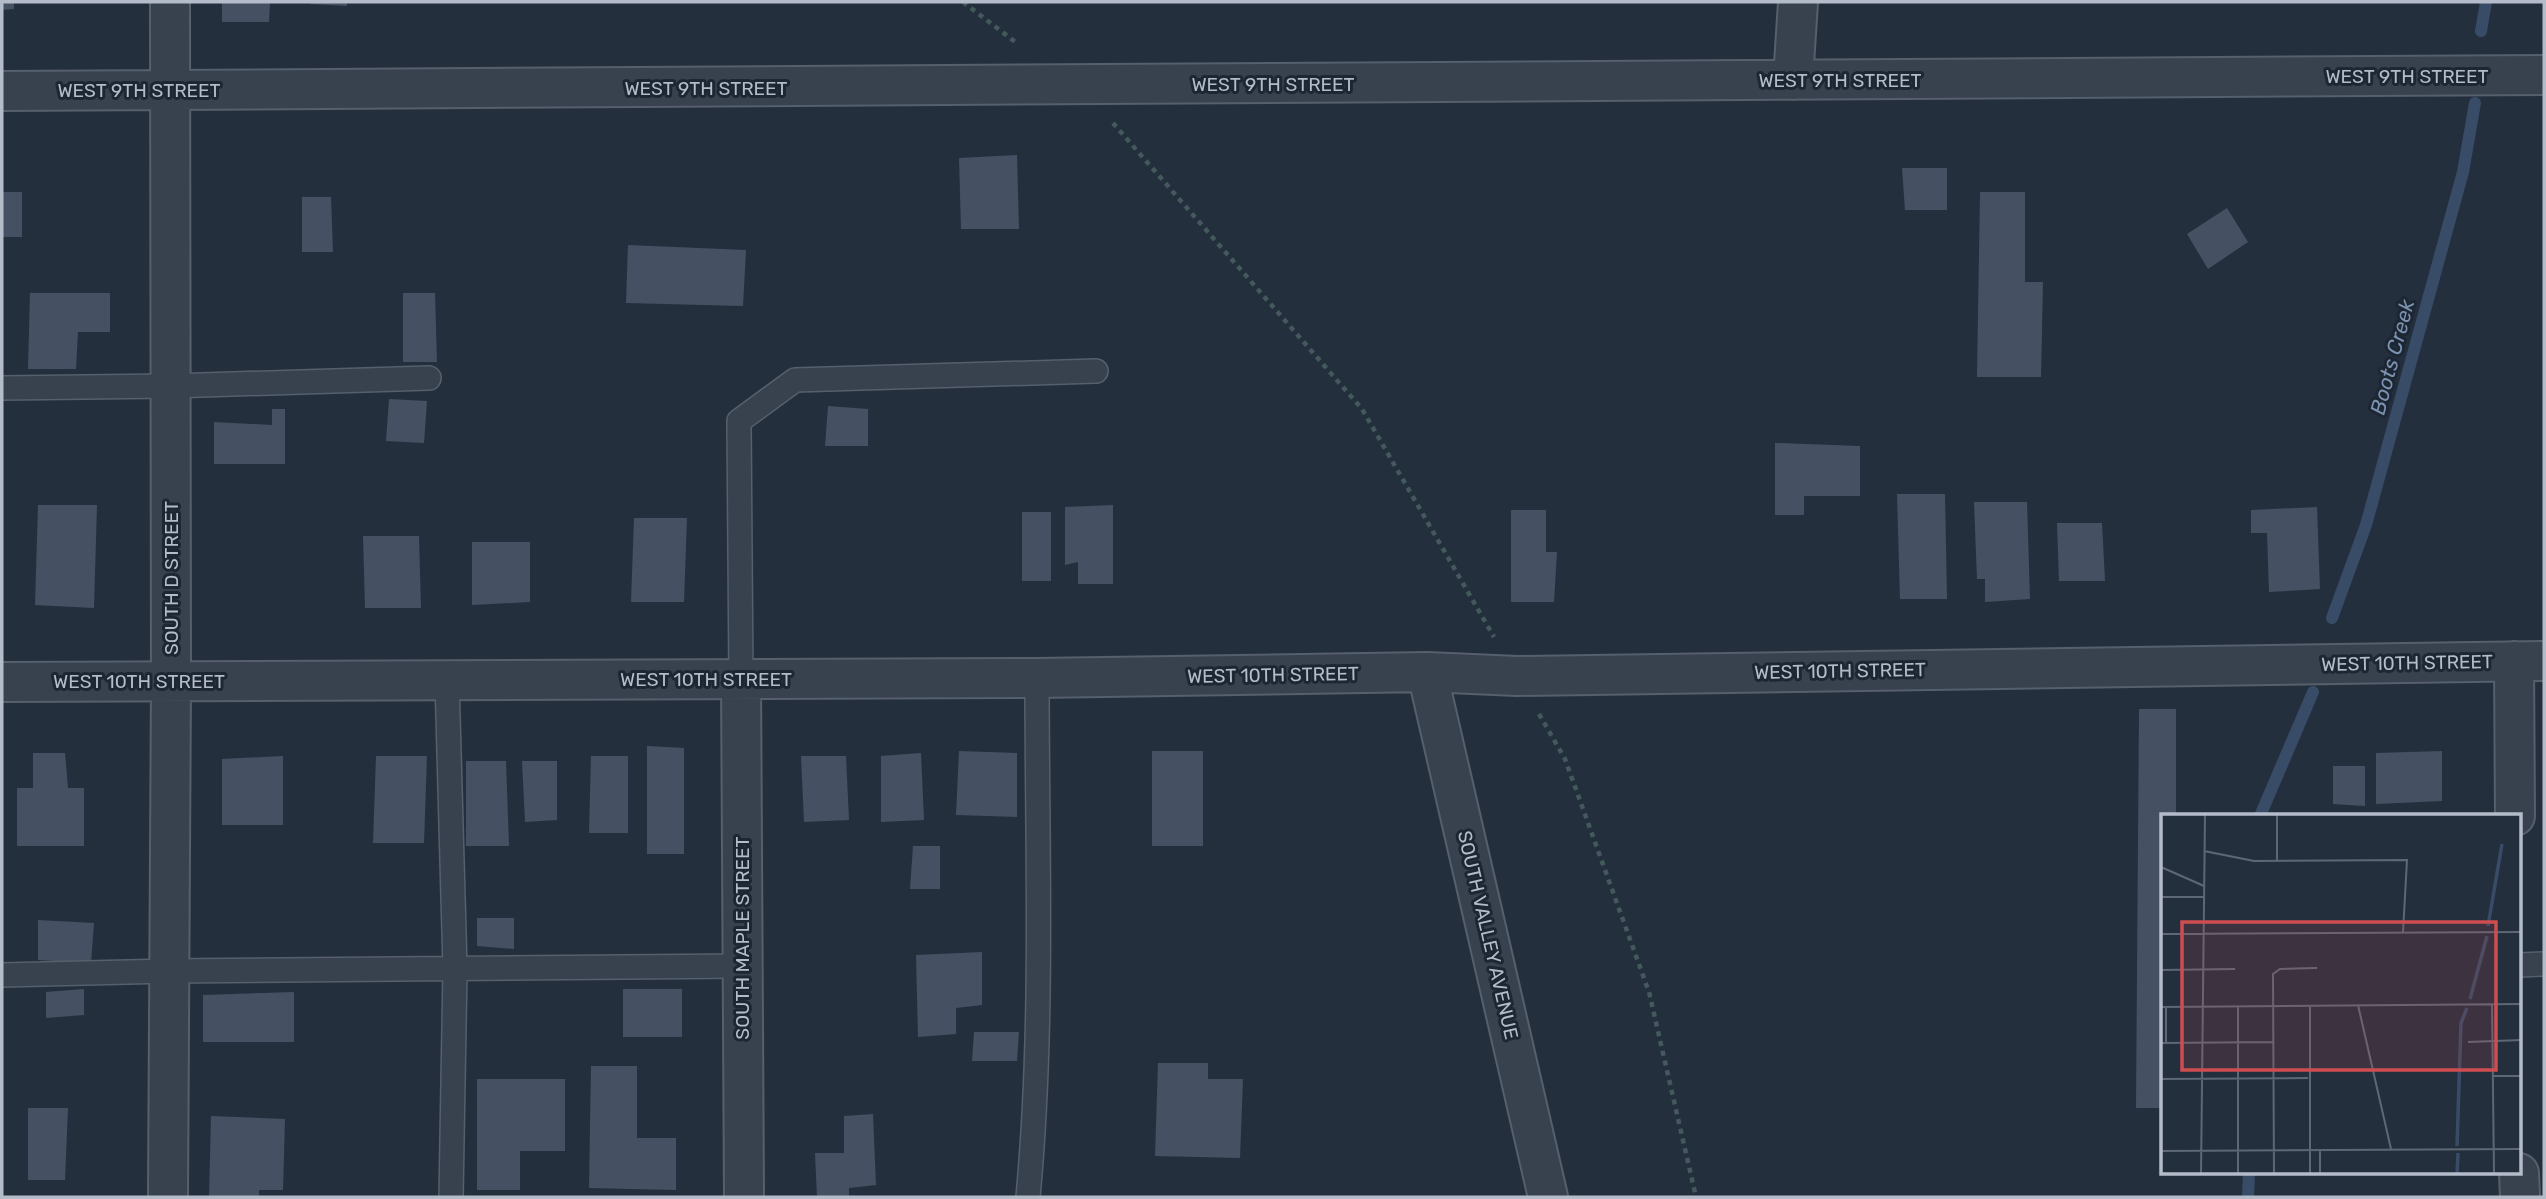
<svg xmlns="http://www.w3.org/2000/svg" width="2546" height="1199" viewBox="0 0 2546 1199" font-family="Rubik,sans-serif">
  <rect width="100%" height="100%" fill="#242f3e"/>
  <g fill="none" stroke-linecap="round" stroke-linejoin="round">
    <path stroke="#394c67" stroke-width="12" d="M2481 31 2486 2
      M2332 618 2366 525 2463 172 2475 103
      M2260 816 2313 692
      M2248 1197 2249 1173"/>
  </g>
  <path fill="#455162" d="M2 2H14V9L2 10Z
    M222 2H270L269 22H222Z
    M310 2H347V6L310 4Z
    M1017 155 1019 229H961L959 158Z
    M1902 168H1947V210H1905Z
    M2 192H22V237H2Z
    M1980 192H2025V282H2043L2041 377H1977Z
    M302 197H331L333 252H302Z
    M2227 208 2248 242 2208 269 2187 234Z
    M628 245 746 250 743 306 626 303Z
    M30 293H110V332H78L76 369H28Z
    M403 293H435L437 362H403Z
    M389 399 427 401 424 443 386 441Z
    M828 406 868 409V446H825Z
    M272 409H285V464H214V422L272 425Z
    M1775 443 1860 446V496H1804V515H1775Z
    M1897 494H1945L1947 599H1900Z
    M1974 502H2027L2030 599 1985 602V579H1977Z
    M38 505H97L94 608 35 605Z
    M1113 505V584H1078V562L1065 565V507Z
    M2317 507 2320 589 2269 592 2267 533H2251V510Z
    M1511 510H1546V552H1557L1554 602H1511Z
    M1022 512H1051V581H1022Z
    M634 518H687L684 602H631Z
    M2057 523H2102L2105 581H2059Z
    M363 536H419L421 608H365Z
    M472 542H530V602L472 605Z
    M2139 709H2176V816H2163V1108H2136Z
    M647 746 684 748V854H647Z
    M959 751 1017 753V817L956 815Z
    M1152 751H1203V846H1152Z
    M2442 751V801L2376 804V753Z
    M33 753H65L68 788H84V846H17V788H33Z
    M921 753 924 820 881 822V756Z
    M283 756V825H222V759Z
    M376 756H427L424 843H373Z
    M591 756H628V833H589Z
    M801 756H846L849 820 804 822Z
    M466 761H506L509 846H466Z
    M522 761H557V820L525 822Z
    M2333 766H2365V806L2333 804Z
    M913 846H940V889H910Z
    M477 918H514V949L477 946Z
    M38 920 94 923 91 963 38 960Z
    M982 952V1005L956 1008V1034L918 1037 916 955Z
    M84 989V1015L46 1018V992Z
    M623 989H682V1037H623Z
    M294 992V1042H203V995Z
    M974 1032H1019L1017 1061H972Z
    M1158 1063H1208V1079H1243L1240 1158 1155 1156Z
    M591 1066H637V1138H676V1190L589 1188Z
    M477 1079H565V1151H520V1190H477Z
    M28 1108H68L65 1180H28Z
    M873 1114 876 1185 849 1188V1197H817L815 1153H844V1116Z
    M211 1116 285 1119 283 1190H259V1197H209Z"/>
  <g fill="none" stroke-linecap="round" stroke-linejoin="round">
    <g stroke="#565f6c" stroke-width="26">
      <path id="lane" d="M2 388 170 386 429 378
        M741 679 739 421 795 380 1096 371
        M447 680 455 969 451 1197
        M2520 965 2544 964
        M2 975 170 971 742 966
        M1028 1197C1044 1025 1037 851 1037 678"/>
    </g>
    <g stroke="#565f6c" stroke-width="42">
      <path id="street" d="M1793 80 1798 2
        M2 91 2544 75
        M2514 661 2515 816
        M1427 672 1548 1197
        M741 679 744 1197
        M2 682 1037 678 1427 672 1517 676 2544 661
        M2519 1173 2520 1197
        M168 1197 171 681 170 2"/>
    </g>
    <path stroke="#44595c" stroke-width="4.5" stroke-dasharray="5 5" stroke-linecap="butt" d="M963 2 1018 44
      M1113 123 1362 409 1494 637
      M1539 714 1565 759 1649 992 1696 1197"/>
    <use href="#lane" stroke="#38414e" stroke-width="23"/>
    <use href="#street" stroke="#38414e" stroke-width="38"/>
  </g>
  <g text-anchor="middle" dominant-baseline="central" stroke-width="6" stroke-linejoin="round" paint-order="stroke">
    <g font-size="19" fill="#b4bcc9" stroke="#1d2633">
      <text x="2407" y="76">WEST 9TH STREET</text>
      <text x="1840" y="80">WEST 9TH STREET</text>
      <text x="1273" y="84">WEST 9TH STREET</text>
      <text x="706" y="88">WEST 9TH STREET</text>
      <text x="139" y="90">WEST 9TH STREET</text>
      <text transform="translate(171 578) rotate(-90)">SOUTH D STREET</text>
      <text transform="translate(2407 663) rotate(-1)">WEST 10TH STREET</text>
      <text transform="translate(1840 671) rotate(-1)">WEST 10TH STREET</text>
      <text transform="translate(1273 675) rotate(-1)">WEST 10TH STREET</text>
      <text x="706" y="679">WEST 10TH STREET</text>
      <text x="139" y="681">WEST 10TH STREET</text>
      <text transform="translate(1488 935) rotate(77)">SOUTH VALLEY AVENUE</text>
      <text transform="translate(742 938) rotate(-90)">SOUTH MAPLE STREET</text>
    </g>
    <g font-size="21" font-style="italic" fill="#7c92b1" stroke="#1d2633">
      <text transform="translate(2392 357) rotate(-75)">Boots Creek</text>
    </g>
  </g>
  <g transform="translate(2161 814)">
    <rect width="360" height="360" fill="#242f3e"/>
    <path fill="none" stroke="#394c67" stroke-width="3.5" d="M327 112 341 30M309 185 326 122M296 332 300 209 306 194M296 360 297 339"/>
    <path fill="none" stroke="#5e6776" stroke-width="2" d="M116 0V47M43 37 93 47 246 46 242 118M0 53 43 72M0 83H43M0 120 361 118M0 156 74 155M331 190 333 360M197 191 230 335M77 192V360M0 193 361 190M307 228 361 226M0 229 113 228M5 229V193M332 262H361M0 265 147 264M159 336V360M0 337 361 335M40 360 44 0M113 360 112 160 119 155 156 154M149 360V192"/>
    <path fill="#ce4d50" fill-opacity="0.15" stroke="#ce4d50" stroke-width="3.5" d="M21 108H335V256H21Z"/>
    <rect width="360" height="360" fill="none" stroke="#b4bcc9" stroke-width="3.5"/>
  </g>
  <rect width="2546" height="1199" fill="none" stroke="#b4bcc9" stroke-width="7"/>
</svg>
